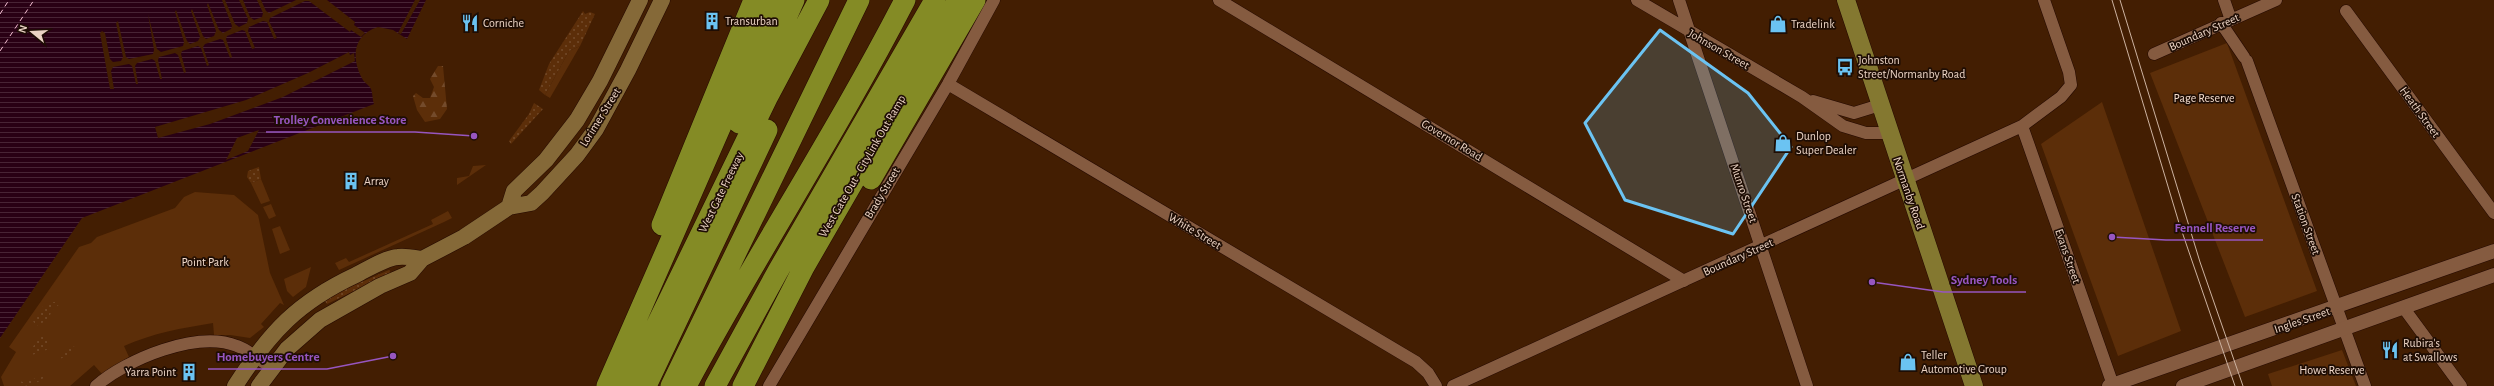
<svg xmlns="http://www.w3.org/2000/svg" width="2494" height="386" viewBox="0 0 2494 386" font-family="'Alegreya Sans',sans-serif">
  <defs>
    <pattern id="forest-firs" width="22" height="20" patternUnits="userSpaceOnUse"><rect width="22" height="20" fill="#5c2e09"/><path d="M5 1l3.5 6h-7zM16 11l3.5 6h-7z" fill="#744b2b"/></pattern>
    <pattern id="garden-dots" width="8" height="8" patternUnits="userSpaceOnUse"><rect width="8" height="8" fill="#5c2e09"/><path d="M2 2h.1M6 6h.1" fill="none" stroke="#744b2b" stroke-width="1.8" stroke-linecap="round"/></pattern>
    <pattern id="water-rules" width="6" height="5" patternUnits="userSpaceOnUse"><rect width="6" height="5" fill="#290014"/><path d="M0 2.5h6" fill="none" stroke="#482435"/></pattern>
  </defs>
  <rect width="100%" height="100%" fill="#431e02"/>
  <path fill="#5c2e09" d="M2227 43 2317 291 2245 317 2150 73Z
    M580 46 550 98 545 95 569 51Z
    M2102 102 2181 331 2118 356 2041 144Z
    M486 165 457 185V178L469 176 473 166Z
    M261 179 270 201 261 204 251 183Z
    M195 192 234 195 258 215 270 273 284 305 280 303 261 324 264 327 250 338 230 335H214L213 323C182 328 153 333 124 346L129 357 102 374 94 365 70 386H4L1 377 16 352 9 347 79 247 91 243 97 237 175 208 184 197Z
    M271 204 276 216 269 219 263 207Z
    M448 211 452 218 444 222 339 270 335 263 346 258 349 262 433 224 431 220Z
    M280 226 290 250 280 254 272 229Z
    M311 267 306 287 293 297 287 291 284 279Z
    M2342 350 2356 386H2272L2268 374Z"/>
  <path fill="url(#forest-firs)" d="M438 66H443L447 109 440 119 425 122 417 110 413 96 416 93 423 98H430L434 87 430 79Z"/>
  <path fill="url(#garden-dots)" d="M583 11 585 14 590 12 595 14 580 46 569 51 545 95 539 90 549 64Z
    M534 103 543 109 511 144 509 141 529 114Z
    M259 167 261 179 251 183 247 177 248 171Z
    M389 270 391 273 327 304 325 301 343 290Z
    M52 302H58L60 304 52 310 48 320 36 326 33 321 44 305H50Z
    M43 334 48 337 49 349 32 355 31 349Z
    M71 346 75 347 76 351 58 360 62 352Z
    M42 372 45 373 42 380 29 386 19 384 20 381 25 383 40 376Z"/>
  <path fill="url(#water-rules)" d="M0 0H426L407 39 393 30 378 27C352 35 351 59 363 80 365 83 370 86 371 89 373 94 372 99 374 104L82 218 0 338Z"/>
  <path fill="#431e02" d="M222 0H225L235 24 239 27 247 23 248 19 239 0H243L250 17 254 20 262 17 263 13 257 0H261L266 11 269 13 296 0H327L355 22 354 25 365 33 361 37 351 30 350 32 309 1H305L270 18 269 21 277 38 274 39 267 22 263 21 249 27 248 31 255 48 252 49 245 31 242 30 227 36 226 39 232 57 230 58 223 40 220 39 205 44 203 47 209 65 207 66 201 48 198 46 182 51 181 54 186 72 184 73 178 55 175 53 159 57 158 60 162 79H160L155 61 152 59 137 63 135 66 138 84H136L132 66 129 64 113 67 111 71 114 89H110L100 33 102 31 105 33 110 59 113 62 121 61 123 57 116 23 118 21 126 57 129 59 153 54 154 50 148 14 157 49 161 52 183 46 184 42 175 12 176 10 187 41 190 44 198 41 200 37 191 11 192 9 203 36 206 39 214 36 216 31 207 5 208 3 219 30 223 33 231 29 232 26Z
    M415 0H420L401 34 398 33Z
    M349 52 350 55 354 53 355 61 283 97 210 124 158 138 155 127 246 100 308 73Z
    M259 130 248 151 226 160 237 138Z"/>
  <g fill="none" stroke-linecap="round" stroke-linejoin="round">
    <path stroke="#f6c0d5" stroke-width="1" stroke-dasharray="5 4" stroke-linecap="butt" d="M0 14 9 0
      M0 51 34 0"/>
    <g stroke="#240900" stroke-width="13">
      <path id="minor" d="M1219 0 1684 281
        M1637 0 1802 97 1843 126 1866 133H1889
        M1679 0 1807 386
        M2224 0 2231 20
        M2346 11 2494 213
        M2221 23 2244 57
        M2154 54 2276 0
        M2247 61 2365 386
        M948 84 1416 362 1428 373 1436 386
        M1813 101 1854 113 1880 105
        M2022 126 2113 385
        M2403 307 2461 386
        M96 386C127 359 197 330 237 346 249 350 260 361 271 367
        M769 386 948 84 994 0
        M1453 386 2022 126 2061 97 2071 85 2069 72 2044 0"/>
    </g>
    <g stroke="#240900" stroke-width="15">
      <path id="tertiary" d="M2109 386 2494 251
        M2183 386 2494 275"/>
    </g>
    <g stroke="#240900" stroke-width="17">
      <path id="secondary" d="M509 207 514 191 546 160 577 120 600 81 640 0
        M235 386C270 332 298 302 356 275 368 269 385 258 398 257 406 256 415 258 422 259
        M259 386 287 349 320 320 380 286 410 273 422 259 464 237 509 207 531 203 542 193 577 155 596 129 628 70 662 0"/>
    </g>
    <g stroke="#240900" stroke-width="19">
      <path id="primary" d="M1846 0 1974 386"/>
    </g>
    <g stroke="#240900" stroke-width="22">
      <path id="motorway" d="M739 123 794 0
        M871 179 975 0
        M662 225 754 0
        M607 386 776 0
        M627 386 768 96 819 0
        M646 386 767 130
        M671 386 859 0
        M686 386C756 255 837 132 905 0
        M715 386 778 271 935 0
        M743 386 804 267 958 0"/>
    </g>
    <use href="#minor" stroke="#855b40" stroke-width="12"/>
    <use href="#tertiary" stroke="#855b40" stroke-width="14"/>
    <use href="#secondary" stroke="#856938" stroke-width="16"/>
    <use href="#primary" stroke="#847830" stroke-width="18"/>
    <use href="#motorway" stroke="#848b25" stroke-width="21"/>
    <path stroke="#cdb3a1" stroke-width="1" d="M2112 0 2179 223 2235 386
      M2120 0 2200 262 2243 386"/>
  </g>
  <path fill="#6bc3f2" fill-opacity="0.2" stroke="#6bc3f2" stroke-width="3" stroke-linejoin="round" d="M1660 30 1748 93 1791 147 1733 234 1625 200 1585 123Z"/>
  <defs>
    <g id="building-bare" transform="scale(1.38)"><path d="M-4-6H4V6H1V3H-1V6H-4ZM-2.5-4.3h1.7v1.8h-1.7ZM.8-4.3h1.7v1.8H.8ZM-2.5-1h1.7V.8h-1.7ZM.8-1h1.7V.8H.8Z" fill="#6bc3f2" stroke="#1e0d04" stroke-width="2.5" paint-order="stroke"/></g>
    <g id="restaurant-bare" transform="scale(1.38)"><path d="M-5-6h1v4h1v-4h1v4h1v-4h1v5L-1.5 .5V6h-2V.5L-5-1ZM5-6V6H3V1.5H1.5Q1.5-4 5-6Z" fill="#6bc3f2" stroke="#1e0d04" stroke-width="2.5" paint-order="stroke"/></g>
    <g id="shop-bare" transform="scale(1.38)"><path d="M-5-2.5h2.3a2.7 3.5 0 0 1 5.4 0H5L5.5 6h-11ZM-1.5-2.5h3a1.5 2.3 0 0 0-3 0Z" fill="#6bc3f2" stroke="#1e0d04" stroke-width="2.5" paint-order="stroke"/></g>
    <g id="bus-bare" transform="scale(1.38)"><path d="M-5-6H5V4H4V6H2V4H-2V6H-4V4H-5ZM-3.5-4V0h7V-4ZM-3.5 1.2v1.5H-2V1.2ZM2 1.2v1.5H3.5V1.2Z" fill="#6bc3f2" stroke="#1e0d04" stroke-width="2.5" paint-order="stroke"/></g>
  </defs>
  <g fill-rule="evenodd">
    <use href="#building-bare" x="712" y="21"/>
    <use href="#restaurant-bare" x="470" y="23"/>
    <use href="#shop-bare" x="1778" y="24"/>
    <use href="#bus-bare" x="1845" y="67"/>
    <use href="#shop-bare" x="1783" y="143"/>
    <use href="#building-bare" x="351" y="181"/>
    <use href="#restaurant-bare" x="2390" y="350"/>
    <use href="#shop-bare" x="1908" y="362"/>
    <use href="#building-bare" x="189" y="372"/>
  </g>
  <g text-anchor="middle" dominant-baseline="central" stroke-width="3.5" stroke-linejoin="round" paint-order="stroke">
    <g font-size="12" fill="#ebd3c4" stroke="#1e0d04" text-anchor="start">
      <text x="725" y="21">Transurban</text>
      <text x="483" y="23">Corniche</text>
      <text x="1791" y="24">Tradelink</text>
      <text x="1858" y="60">Johnston<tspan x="1858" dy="14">Street/Normanby Road</tspan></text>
      <text x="1796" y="136">Dunlop<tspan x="1796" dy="14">Super Dealer</tspan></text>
      <text x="364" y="181">Array</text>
      <text x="2403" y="343">Rubira's<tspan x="2403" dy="14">at Swallows</tspan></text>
      <text x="1921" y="355">Teller<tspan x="1921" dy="14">Automotive Group</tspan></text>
      <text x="176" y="372" text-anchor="end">Yarra Point</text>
    </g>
    <g font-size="12" fill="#ebd3c4" stroke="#1e0d04">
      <text transform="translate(2204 32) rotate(-24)">Boundary Street</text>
      <text transform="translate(1719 49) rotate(30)">Johnson Street</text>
      <text transform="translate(2420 112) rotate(54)">Heath Street</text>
      <text transform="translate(600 117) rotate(-58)">Lorimer Street</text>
      <text transform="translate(1452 140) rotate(31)">Governor Road</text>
      <text transform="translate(862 166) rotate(-60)">West Gate Out - CityLink Out Ramp</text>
      <text transform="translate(721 192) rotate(-64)">West Gate Freeway</text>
      <text transform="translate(882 193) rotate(-59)">Brady Street</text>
      <text transform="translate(1744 193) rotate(71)">Munro Street</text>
      <text transform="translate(1909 193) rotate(71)">Normanby Road</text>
      <text transform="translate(2306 224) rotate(70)">Station Street</text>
      <text transform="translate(1195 231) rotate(31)">White Street</text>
      <text transform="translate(2068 256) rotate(71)">Evans Street</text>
      <text transform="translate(1738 257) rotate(-24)">Boundary Street</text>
      <text transform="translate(2302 320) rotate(-19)">Ingles Street</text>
    </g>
    <g font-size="12" fill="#f4dccd" stroke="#1e0d04">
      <text x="2204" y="98">Page Reserve</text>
      <text x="205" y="262">Point Park</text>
      <text x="2332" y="370">Howe Reserve</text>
    </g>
  </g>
  <path fill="none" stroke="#9756c0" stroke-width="1.5" d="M474 136L415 132H266M2112 237L2166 240H2263M1872 282L1943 292H2026M393 356L327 369H208"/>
  <g fill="#9756c0" stroke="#1e0d04" stroke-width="1.5">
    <circle cx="474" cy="136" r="4"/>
    <circle cx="2112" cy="237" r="4"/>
    <circle cx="1872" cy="282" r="4"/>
    <circle cx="393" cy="356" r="4"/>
  </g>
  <g font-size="13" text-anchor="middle" font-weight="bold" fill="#9756c0" stroke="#1e0d04" stroke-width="3.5" stroke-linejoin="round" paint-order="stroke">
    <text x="340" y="124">Trolley Convenience Store</text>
    <text x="2215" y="232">Fennell Reserve</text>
    <text x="1984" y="284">Sydney Tools</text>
    <text x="268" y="361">Homebuyers Centre</text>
  </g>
  <g transform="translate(32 32) rotate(288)" stroke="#1e0d04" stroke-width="3" paint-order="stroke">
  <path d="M0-3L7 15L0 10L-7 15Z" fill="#ebd3c4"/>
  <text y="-6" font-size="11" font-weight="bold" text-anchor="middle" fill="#ebd3c4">N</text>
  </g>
</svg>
